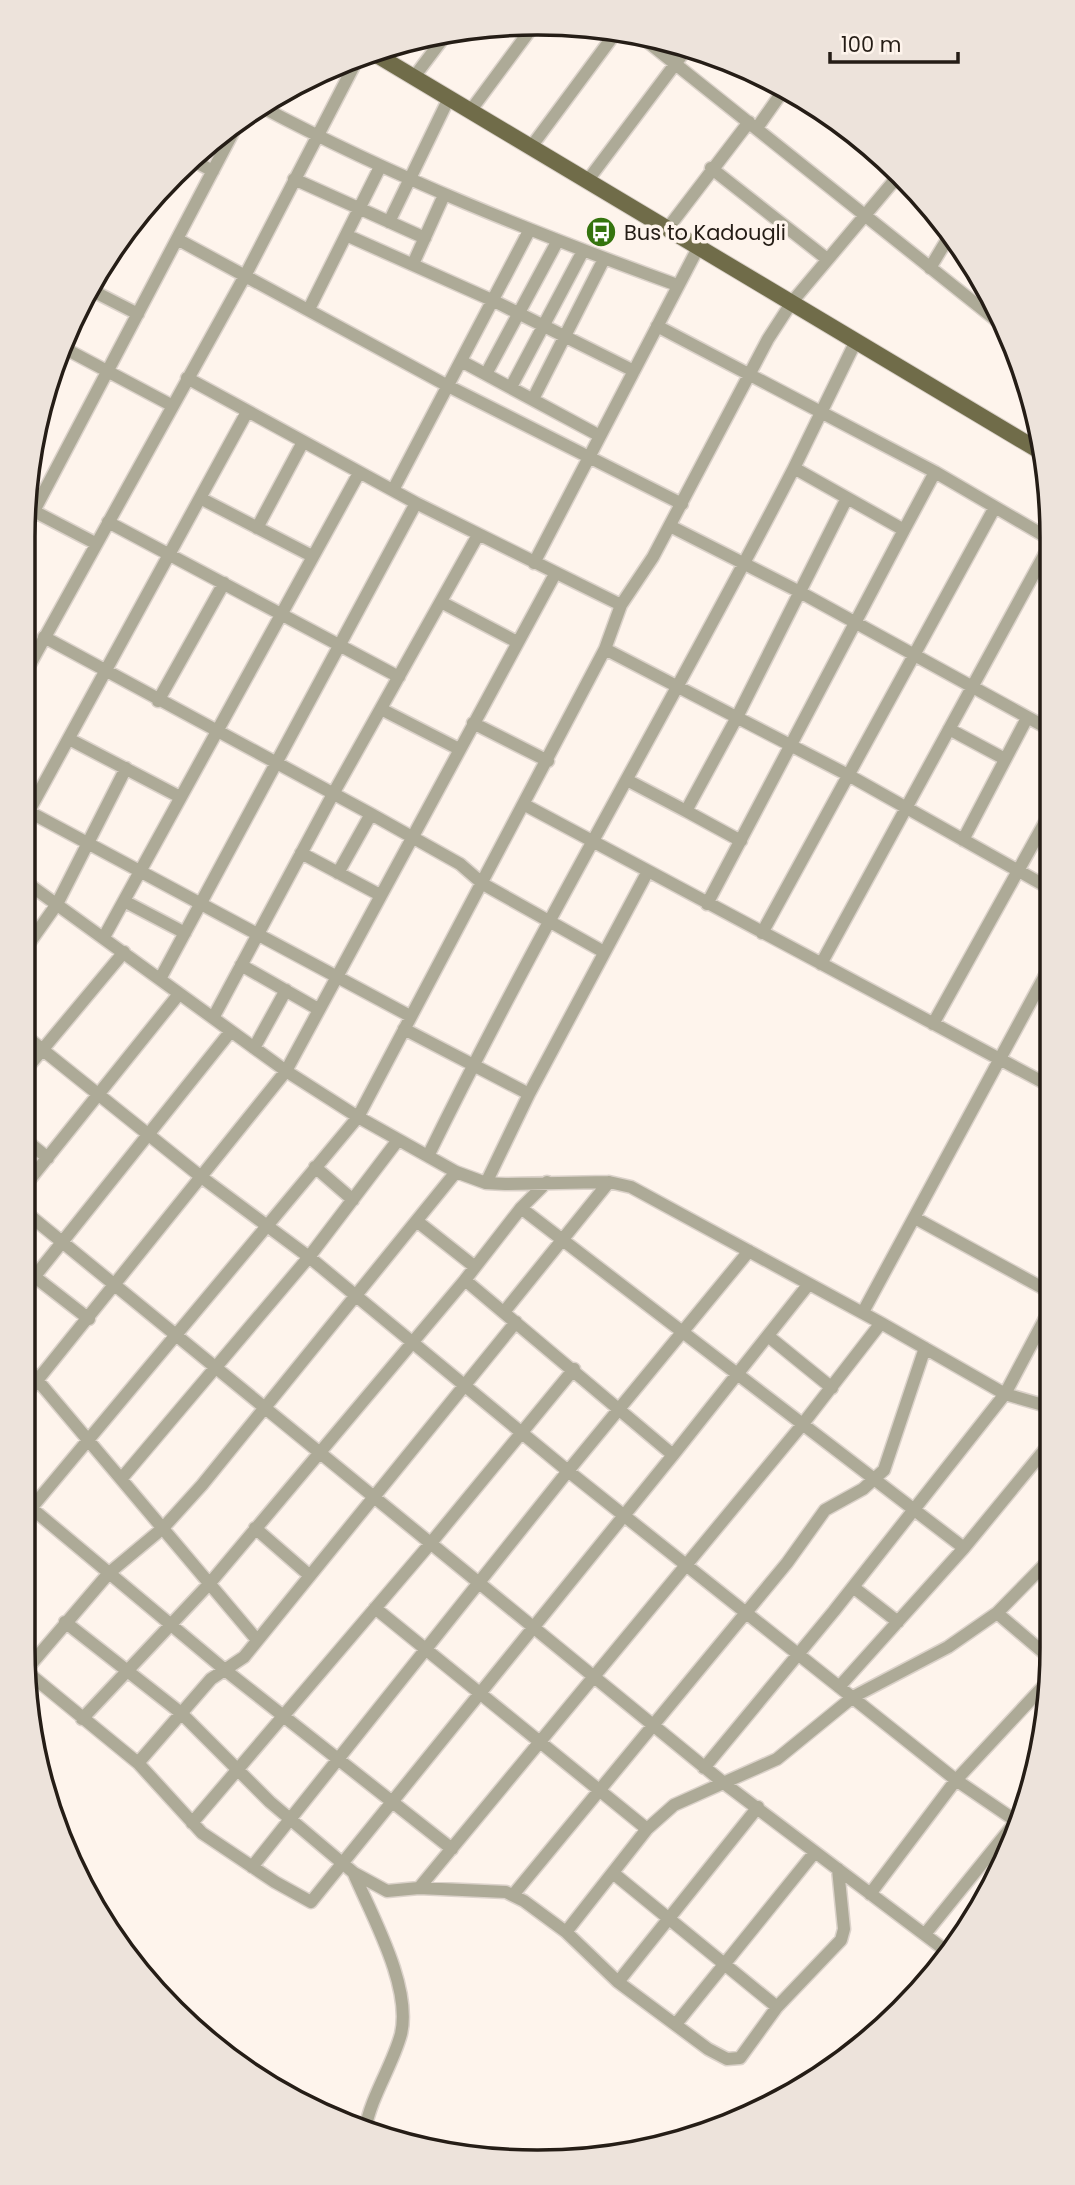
<svg xmlns="http://www.w3.org/2000/svg" width="1075" height="2185" viewBox="0 0 1075 2185" font-family="Poppins,sans-serif">
  <rect width="100%" height="100%" fill="#fef4ec"/>
  <g fill="none" stroke-linecap="round" stroke-linejoin="round">
    <g stroke="#dbd2ca" stroke-width="15">
      <path id="minor" d="M639 35 1006 328
        M414 77 448 32
        M260 106C395 178 534 233 677 285
        M471 110 534 25
        M757 128 785 88
        M531 147 617 31
        M190 159 213 171
        M711 168 827 259
        M294 179 425 238
        M588 180 688 47
        M389 222 449 98
        M668 228 749 122
        M346 235 494 301 634 371
        M177 239 448 386 682 504
        M413 264 444 195
        M930 268 951 233
        M89 289 138 314
        M309 309 380 167
        M657 326 935 472 1048 538
        M856 341 794 468 904 530 935 472
        M62 347 171 405
        M461 361 600 436
        M486 374 557 242
        M187 378 416 503 621 605
        M511 387 583 251
        M533 399 604 259
        M393 490 529 231
        M200 498 312 556
        M24 506 95 543
        M108 522 399 677
        M670 526 798 591 1049 729
        M257 528 303 442
        M24 530 239 121
        M534 563 699 246
        M441 602 517 642
        M44 637 371 814 460 864 483 884 604 952
        M605 649 850 776 1049 888
        M24 675 246 274 359 56
        M158 701 224 583
        M381 709 459 749
        M473 723 548 761
        M949 729 1005 759
        M69 739 180 797
        M627 780 686 811 736 719 847 498
        M525 805 1050 1086
        M24 809 410 1016
        M686 811 741 841
        M24 820 247 412
        M963 840 1027 718
        M301 853 380 895
        M338 873 371 814
        M23 880 286 1071 358 1117 456 1172 486 1183 505 1184 609 1182 631 1187 881 1323 1005 1394 1050 1407
        M124 901 185 933
        M707 904 904 530
        M762 933 995 507
        M104 937 359 473
        M23 952 57 904 126 768
        M821 964 1048 548
        M241 965 318 1009
        M160 979 416 503
        M213 1018 333 794 478 535
        M933 1024 1049 815
        M404 1029 529 1094
        M23 1034 200 1176 309 1257 568 1471 956 1780 1019 1823
        M254 1048 286 990
        M23 1073 124 952
        M23 1138 48 1158
        M428 1156C542 923 675 699 794 468
        M315 1167 353 1200
        M486 1183 529 1094 648 871
        M23 1188 179 994
        M521 1208 964 1548
        M23 1210 725 1784 945 1950
        M915 1218 1050 1292
        M418 1222 475 1267
        M35 1277 89 1319
        M465 1280 521 1208 547 1182
        M23 1291 231 1031
        M504 1312 609 1182
        M863 1312 1049 968
        M768 1336 832 1388
        M23 1363 257 1640
        M23 1398 286 1071 555 574
        M673 1455 808 1285
        M122 1478 309 1257 398 1140
        M23 1501 225 1670 452 1849
        M23 1518 358 1117 605 649 621 605 653 557 768 339 792 302 898 176
        M255 1528 309 1575
        M853 1587 898 1622
        M375 1608 647 1829
        M997 1613 1051 1659
        M65 1622 181 1713 270 1802 354 1873 387 1891 419 1888 506 1892 524 1901 566 1932 647 1829 674 1805 777 1759 853 1697 948 1647 997 1613 1051 1558
        M26 1670 109 1573 163 1528 202 1485 456 1172
        M27 1672 138 1763 202 1833 275 1882 311 1902 673 1455 465 1280 210 1583 82 1719
        M839 1687 964 1548 1051 1442
        M138 1763 211 1679 244 1657 516 1322
        M704 1768 834 1611 1005 1394 1050 1309
        M192 1823 430 1544 574 1369
        M252 1867 568 1471 749 1251
        M613 1873 777 2007
        M354 1874C372 1916 412 1987 401 2034 392 2067 371 2096 365 2130
        M419 1888 802 1425 881 1323
        M870 1894 956 1780 1051 1678
        M513 1895 787 1563 825 1510 863 1489 884 1470 925 1348
        M566 1932 618 1982 708 2049 727 2059 740 2058 777 2007 841 1940 844 1929 838 1869
        M925 1934 1022 1814
        M618 1982 758 1807
        M676 2024 815 1852"/>
    </g>
    <g stroke="#dbd2ca" stroke-width="18">
      <path id="major" d="M370 51 1043 453"/>
    </g>
    <use href="#minor" stroke="#adaa97" stroke-width="12"/>
    <use href="#major" stroke="#706c49" stroke-width="16"/>
  </g>
  <defs>
    <g id="bus-disc" transform="scale(1.575)"><circle r="9.5" fill="#35740e" stroke="#fef4ec"/><path d="M-5-6H5V4H4V6H2V4H-2V6H-4V4H-5ZM-3.5-4V0h7V-4ZM-3.5 1.2v1.5H-2V1.2ZM2 1.2v1.5H3.5V1.2Z" fill="#fff"/></g>
  </defs>
  <g fill-rule="evenodd">
    <use href="#bus-disc" x="601" y="232"/>
  </g>
  <g text-anchor="middle" dominant-baseline="central" stroke-width="7" stroke-linejoin="round" paint-order="stroke">
    <g font-size="21" fill="#251d16" stroke="#fef4ec" text-anchor="start">
      <text x="624" y="232">Bus to Kadougli</text>
    </g>
  </g>
  <path d="M0 0H1075V2185H0ZM537 35H538A502 502 0 0 1 1040 537V1648A502 502 0 0 1 538 2150H537A502 502 0 0 1 35 1648V537A502 502 0 0 1 537 35Z" fill="#ede3db" fill-rule="evenodd"/>
  <path fill="none" stroke="#251d16" stroke-width="3.5" d="M537 35H538A502 502 0 0 1 1040 537V1648A502 502 0 0 1 538 2150H537A502 502 0 0 1 35 1648V537A502 502 0 0 1 537 35Z"/>
  <path d="M830 52v10h128v-10" fill="none" stroke="#251d16" stroke-width="3.5"/>
  <text x="841" y="52" font-size="21" fill="#251d16" stroke="#fef4ec" stroke-width="5" paint-order="stroke">100 m</text>
</svg>
